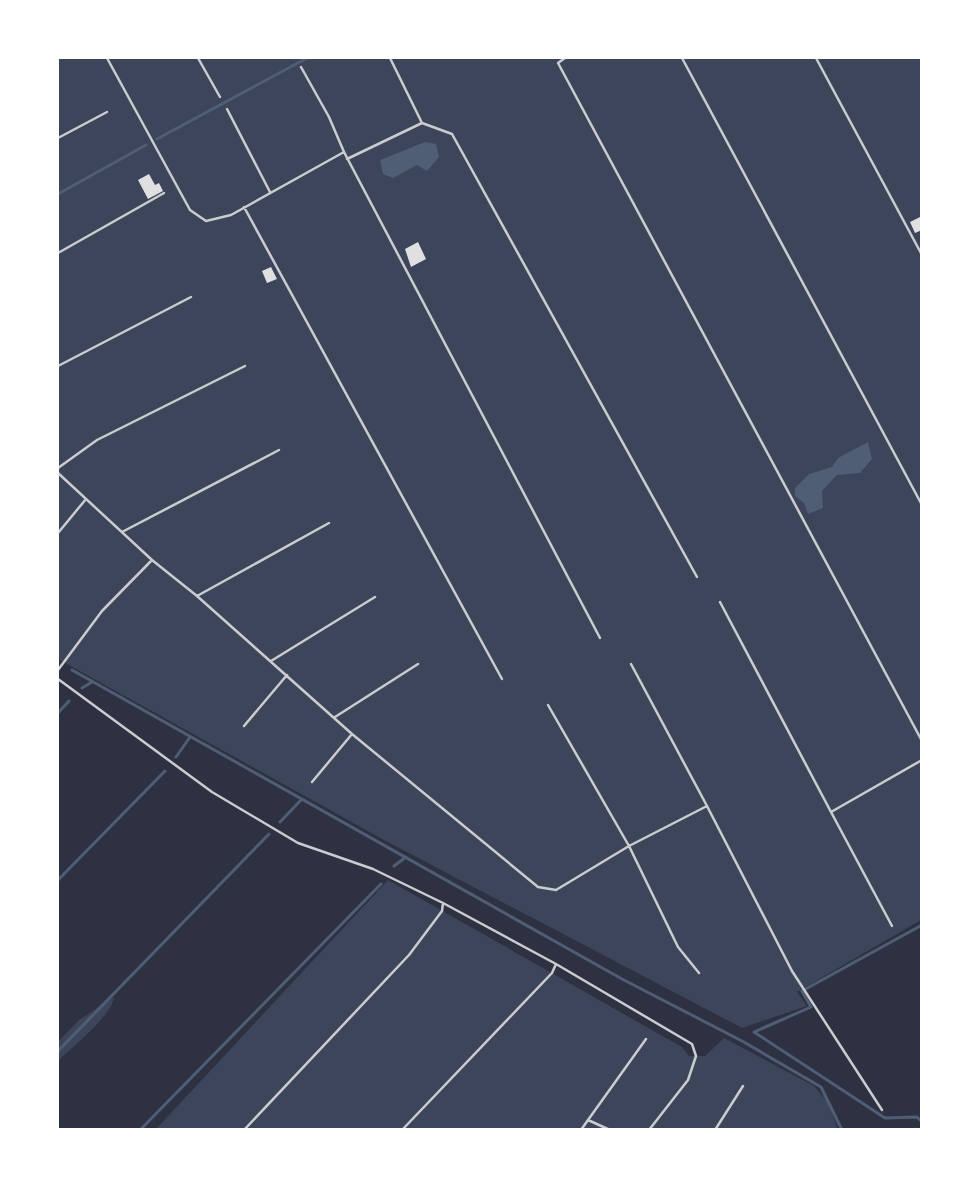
<svg xmlns="http://www.w3.org/2000/svg" width="979" height="1187" viewBox="0 0 979 1187" font-family="Barlow,sans-serif">
  <rect width="100%" height="100%" fill="#2d3142"/>
  <path fill="#3c4559" d="M58 58H921V920L797 992 807 1006 742 1028 384 840 58 659Z
    M388 880 682 1047 689 1056H705L724 1038 814 1086 827 1101 838 1129 155 1130Z
    M114 997C112 1016 72 1047 58 1061V1042L79 1020Z"/>
  <path fill="#4f5d75" d="M425 142 436 144 439 157 427 171 417 165 393 178 383 174 380 160Z
    M868 442 872 459 860 473 837 475 822 491 823 508 808 514 804 503 795 496V488L809 474 832 467 838 458Z"/>
  <g fill="none" stroke-linecap="round" stroke-linejoin="round">
    <path stroke="#4f5d75" stroke-width="3" d="M157 139 307 58
      M58 194 146 145
      M72 670 622 979 742 1041 821 1087 842 1130
      M82 688 92 682
      M58 713 69 701
      M176 757 190 737
      M280 822 301 800
      M394 866 406 857
      M58 880 165 771
      M922 925 802 991 811 1007 754 1032 885 1118 917 1117 922 1122
      M58 1051 269 834
      M140 1130 381 884"/>
  </g>
  <path fill="#e0e0e3" d="M149 174 155 185 159 183 163 191 148 199 138 180Z
    M922 216V230L915 233 910 222Z
    M418 242 426 259 411 267 405 249Z
    M271 267 277 279 267 283 262 271Z"/>
  <g fill="none" stroke-linecap="round" stroke-linejoin="round">
    <path stroke="#caccd0" stroke-width="2.5" d="M107 58 190 210 206 221 231 215 344 152 329 117 301 67
      M198 58 220 97
      M390 58 422 123
      M565 58 558 63 922 741
      M682 58 922 505
      M816 58 922 255
      M227 109 270 192
      M58 138 107 112
      M344 152 600 638
      M347 159 422 123 452 134 697 577
      M244 207 502 679
      M58 253 164 193
      M58 366 191 297
      M58 468 97 440 245 366
      M58 473 152 560
      M122 532 279 450
      M58 533 86 499
      M197 596 329 523
      M720 602 831 812 922 760
      M271 661 375 597
      M631 664 707 806
      M58 670 102 611 152 560 197 596 352 734 538 887 556 890 629 846 707 806 792 971 882 1110
      M58 679 212 792 298 843 373 869 443 903 556 964 692 1044 696 1056 688 1080 649 1130
      M548 705 629 846 678 947 699 973
      M335 717 418 664
      M244 726 287 675
      M312 782 352 734
      M831 812 892 926
      M588 1120 646 1039
      M244 1130 409 955 442 911 443 903
      M402 1130 552 973 556 964
      M581 1130 588 1120 610 1130
      M715 1130 743 1086"/>
  </g>
  <rect width="979" height="1187" fill="none" stroke="#ffffff" stroke-width="118"/>
</svg>
